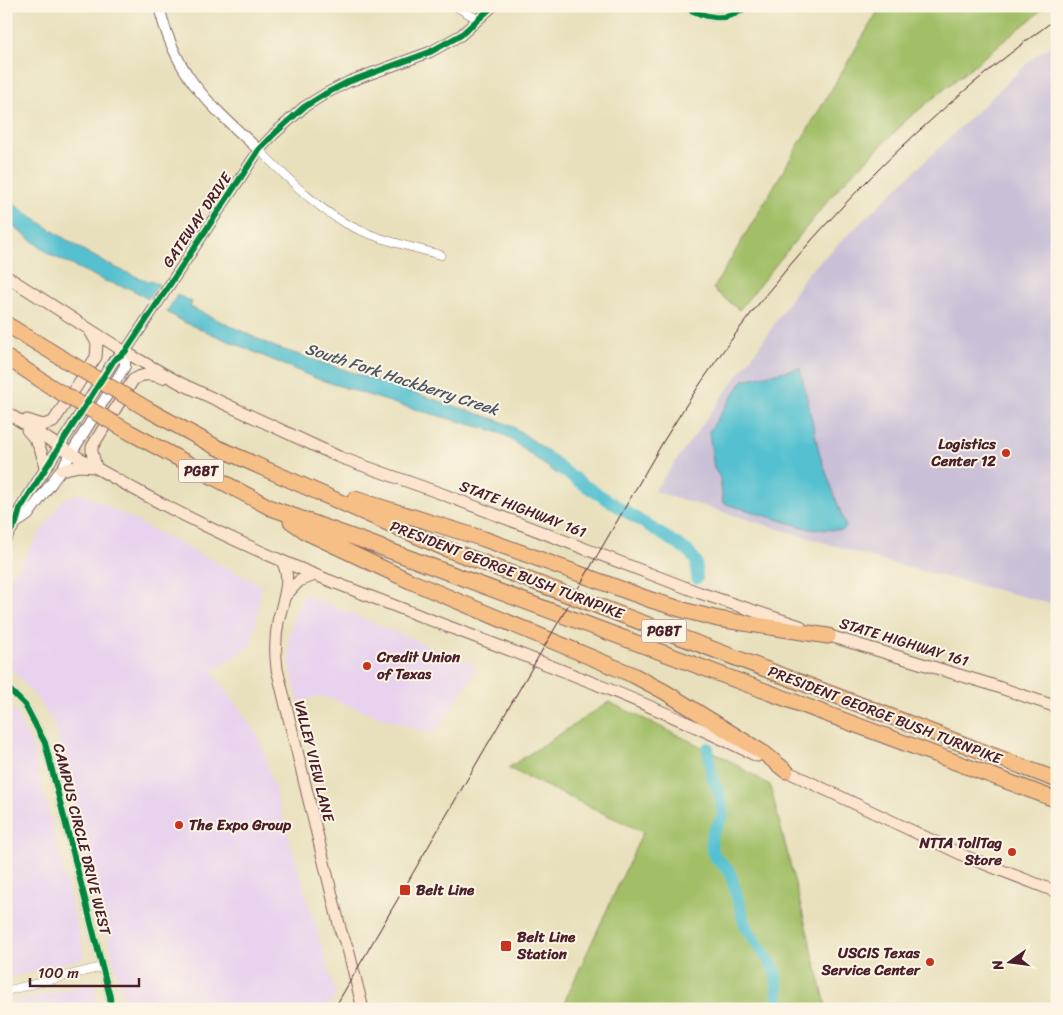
<svg xmlns="http://www.w3.org/2000/svg" width="1063" height="1015" viewBox="0 0 1063 1015" font-family="Sriracha,sans-serif">
  <rect width="100%" height="100%" fill="#fcf5e5"/>
  <filter id="ink" filterUnits="userSpaceOnUse"><feTurbulence type="fractalNoise" baseFrequency=".02" numOctaves="2"/><feDisplacementMap in="SourceGraphic" scale="10" xChannelSelector="R" yChannelSelector="G"/><feConvolveMatrix kernelMatrix="1 2 1 2 8 2 1 2 1" color-interpolation-filters="sRGB"/></filter>
  <filter id="wash" filterUnits="userSpaceOnUse"><feTurbulence type="fractalNoise" baseFrequency=".0096" numOctaves="4" result="noise"/><feDisplacementMap in="SourceGraphic" scale="20" xChannelSelector="R" yChannelSelector="G"/><feGaussianBlur stdDeviation="1.12" result="paint"/><feColorMatrix in="noise" values="0 0 0 0 0 0 0 0 0 0 0 0 0 0 0 0 0 1.4 0 .05"/><feComposite in="paint" operator="in"/></filter>
  <g filter="url(#wash)">
    <rect width="100%" height="100%" fill="#e8e0bc"/>
    <path fill="#e8d2ee" d="M82 493 262 586 252 645 212 671 258 735 336 994 328 1009H126L54 723 36 697 12 670 6 666V585L63 499Z
      M304 594 475 665 472 677 436 732 427 733 347 705 323 696 298 701 289 658V638L294 618Z
      M6 705 16 712 33 748 83 950 82 959 6 978Z
      M94 983 99 1009H6V1004Z"/>
    <path fill="#c9bfd7" d="M1057 41V605L894 564 654 491 766 337 806 275 1035 56Z"/>
    <path fill="#a2bf67" stroke="#766f49" d="M881 6H1047L910 117 840 186 739 310 713 289Z
      M609 702 723 757 770 785 827 1009H561L643 832 508 768Z"/>
    <path fill="#55c1d0" stroke="#50707e" d="M6 199C52 230 105 270 159 284L148 299 131 289 105 281 49 254 6 220Z
      M177 295 192 302 190 307 275 347 500 421 515 428 562 461 557 474 506 436 494 431 396 404 315 378 184 322 167 312Z
      M800 368 820 456 846 527 843 530 810 529 723 503 720 478 714 468 709 432 743 380Z"/>
    <g fill="none" stroke-linecap="round" stroke-linejoin="round">
      <path stroke="#55c1d0" stroke-width="12" d="M546 458 584 485 688 551 696 561 697 578
        M708 748 712 778 719 792 723 816 711 836 712 850 715 857 730 872 746 928 774 968 777 982 778 1001 781 1009"/>
    </g>
  </g>
  <g filter="url(#ink)">
    <g fill="none" stroke-linecap="round" stroke-linejoin="round">
      <g stroke="#81635e" stroke-width="9">
        <path id="minor" d="M455 6 479 20
          M683 6C705 18 727 24 747 6
          M259 150C285 175 312 204 343 222 374 239 408 246 441 255
          M6 686 25 705 45 743 110 997 111 1009
          M6 991 102 967"/>
      </g>
      <g stroke="#81635e" stroke-width="12">
        <path id="tertiary" d="M159 6C175 76 209 104 259 150
          M16 523 28 515 61 470 125 366V352
          M6 538 16 523 20 509 114 360 125 352 259 150 274 134 304 107 325 94 348 82 430 52 461 35 493 6"/>
      </g>
      <g stroke="#81635e" stroke-width="13">
        <path id="secondary" d="M6 276 125 352 180 383 339 457 437 492 700 593 800 626
          M6 412C93 470 185 519 280 560 327 581 376 598 423 617 536 660 649 702 757 756
          M27 420 43 425 53 422 96 357 97 343 90 331
          M27 430C39 442 42 451 45 468
          M61 470 79 466 96 467 92 452V447L133 380C143 373 151 374 162 378
          M282 561C293 581 282 602 278 622 275 638 275 653 277 669L341 932 348 949 363 1009
          M285 596 299 581 315 575
          M823 634 986 683 1057 707
          M780 768 967 857 1057 892"/>
      </g>
      <g stroke="#81635e" stroke-width="17">
        <path id="motorway" d="M6 324 60 357
          M6 357 53 388
          M147 409 216 447 444 548 866 707 1057 780
          M131 433 271 508 361 540 1057 800
          M355 499 484 539 651 600 687 611 718 619 828 636
          M291 521 308 533 410 581 633 675 665 692 765 754 786 771"/>
      </g>
      <use href="#minor" stroke="#fff" stroke-width="8"/>
      <use href="#tertiary" stroke="#fff" stroke-width="10"/>
      <use href="#secondary" stroke="#fbe5cf" stroke-width="11"/>
      <use href="#motorway" stroke="#f5bf86" stroke-width="15"/>
      <path stroke="#4a1f2b" stroke-width="1" d="M334 1009 663 442C763 276 900 132 1057 18"/>
      <g stroke="#81635e" stroke-width="17" stroke-linecap="butt">
        <path id="motorway-bridge" d="M60 357 147 409
          M53 388 131 433"/>
      </g>
      <use href="#motorway-bridge" stroke="#f5bf86" stroke-width="15"/>
      <g stroke="#fcf5e5" stroke-width="9">
        <path id="cycleway" d="M683 6C705 18 727 24 747 6
          M6 538 16 523 20 509 114 360 125 352 259 150 274 134 304 107 325 94 348 82 430 52 461 35 493 6
          M6 686 25 705 45 743 110 997 111 1009"/>
      </g>
      <use href="#cycleway" stroke="#00873e" stroke-width="6"/>
    </g>
  </g>
  <g fill="#c8321e" stroke="#fcf5e5" stroke-width="2">
    <circle cx="1006" cy="453" r="5"/>
    <circle cx="367" cy="666" r="5"/>
    <circle cx="179" cy="825" r="5"/>
    <circle cx="1012" cy="852" r="5"/>
    <rect x="399" y="884" width="12" height="12" rx="2.5"/>
    <rect x="500" y="940" width="12" height="12" rx="2.5"/>
    <circle cx="930" cy="962" r="5"/>
  </g>
  <g text-anchor="middle" dominant-baseline="central" stroke-width="4" stroke-linejoin="round" paint-order="stroke">
    <g fill="#fcf5e5" stroke="#7f5f63" stroke-width="1">
      <rect x="178.5" y="459.5" width="45" height="23" rx="4"/>
      <rect x="641.5" y="619.5" width="45" height="23" rx="4"/>
    </g>
    <g font-size="14" font-weight="bold" fill="#4a1f2b">
      <text x="201" y="471">PGBT</text>
      <text x="664" y="631">PGBT</text>
    </g>
    <g font-size="15" fill="#4a1f2b" stroke="#fcf5e5">
      <text transform="translate(197 220) rotate(-56)">GATEWAY DRIVE</text>
      <text transform="translate(523 509) rotate(21)">STATE HIGHWAY 161</text>
      <text transform="translate(507 570) rotate(21)">PRESIDENT GEORGE BUSH TURNPIKE</text>
      <text transform="translate(904 642) rotate(17)">STATE HIGHWAY 161</text>
      <text transform="translate(885 715) rotate(21)">PRESIDENT GEORGE BUSH TURNPIKE</text>
      <text transform="translate(314 761) rotate(76)">VALLEY VIEW LANE</text>
      <text transform="translate(82 839) rotate(76)">CAMPUS CIRCLE DRIVE WEST</text>
    </g>
    <g font-size="15" font-weight="bold" fill="#4a1f2b" stroke="#fcf5e5" text-anchor="start">
      <text x="996" y="444" text-anchor="end">Logistics<tspan x="996" dy="17">Center 12</tspan></text>
      <text x="377" y="657">Credit Union<tspan x="377" dy="17">of Texas</tspan></text>
      <text x="189" y="825">The Expo Group</text>
      <text x="1002" y="843" text-anchor="end">NTTA TollTag<tspan x="1002" dy="17">Store</tspan></text>
      <text x="416" y="890">Belt Line</text>
      <text x="517" y="937">Belt Line<tspan x="517" dy="17">Station</tspan></text>
      <text x="920" y="953" text-anchor="end">USCIS Texas<tspan x="920" dy="17">Service Center</tspan></text>
    </g>
    <g font-size="16" font-style="italic" fill="#4e5865" stroke="#fcf5e5">
      <text transform="translate(402 379) rotate(18)">South Fork Hackberry Creek</text>
    </g>
  </g>
  <rect width="1063" height="1015" fill="none" stroke="#fcf5e5" stroke-width="25"/>
  <g transform="translate(1010 962) rotate(256)" stroke="#fcf5e5" stroke-width="4" paint-order="stroke">
  <path d="M0-4L9 19L0 12L-9 19Z" fill="#4a1f2b"/>
  <text y="-8" font-size="14" font-weight="bold" text-anchor="middle" fill="#4a1f2b">N</text>
  </g>
  <path d="M30 978v8h109v-8" fill="none" stroke="#4a1f2b" stroke-width="2.5"/>
  <text x="38" y="978" font-size="15" fill="#4a1f2b" stroke="#fcf5e5" stroke-width="4" paint-order="stroke">100 m</text>
</svg>
